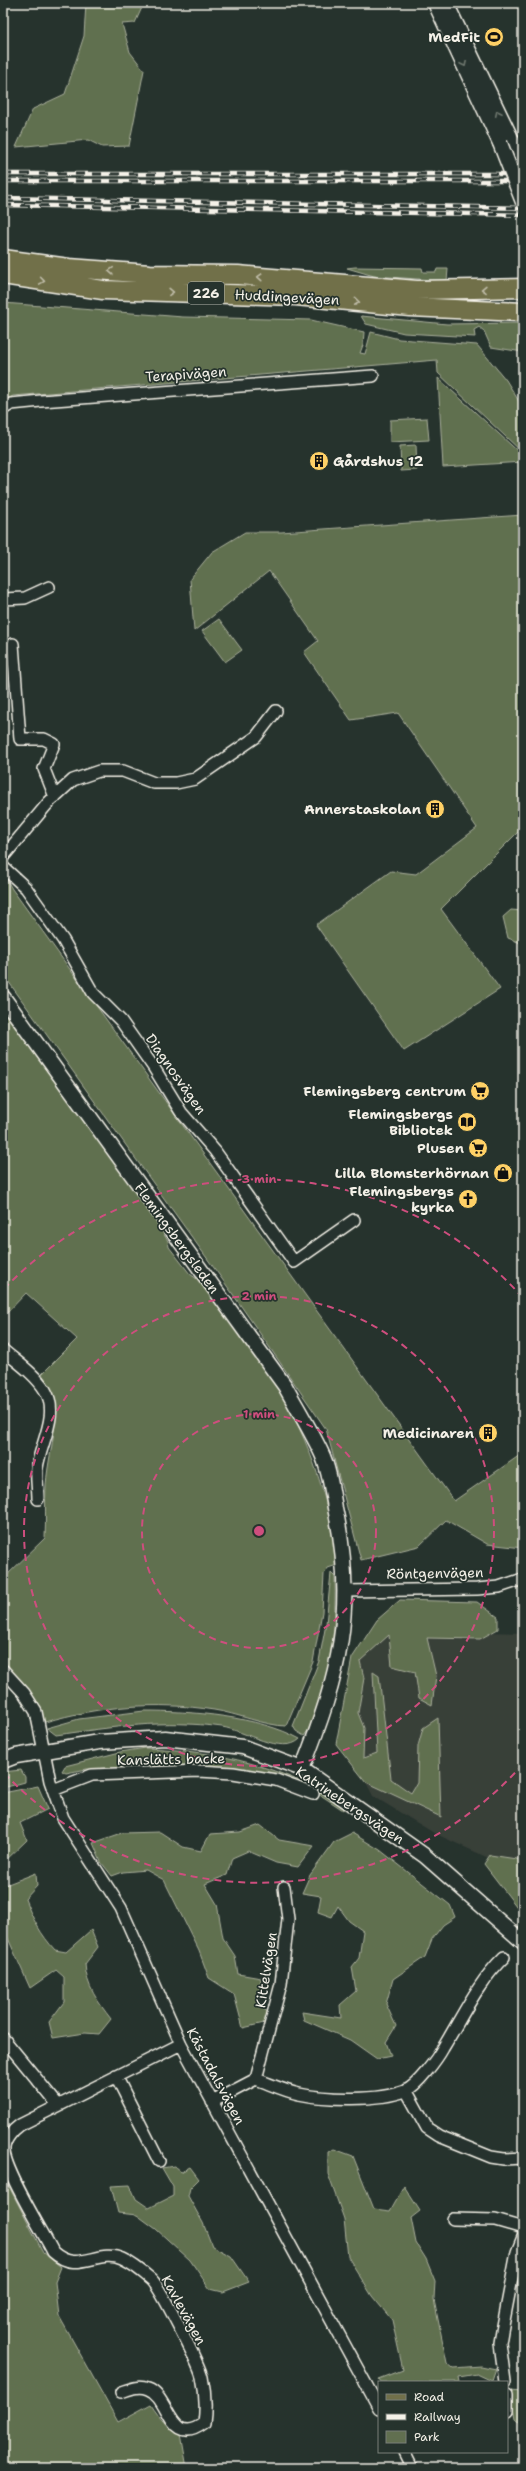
<svg xmlns="http://www.w3.org/2000/svg" width="526" height="2471" viewBox="0 0 526 2471" font-family="'Shantell Sans',sans-serif">
  <rect width="100%" height="100%" fill="#26332d"/>
  <filter id="ink" filterUnits="userSpaceOnUse"><feTurbulence type="fractalNoise" baseFrequency=".025" numOctaves="2"/><feDisplacementMap in="SourceGraphic" scale="8" xChannelSelector="R" yChannelSelector="G"/><feConvolveMatrix kernelMatrix="1 2 1 2 8 2 1 2 1" color-interpolation-filters="sRGB"/></filter>
  <g filter="url(#ink)">
    <path fill="#393f39" d="M383 1630 523 1633V1865L495 1861 434 1833 373 1796 354 1759 355 1661Z"/>
    <path fill="#616f50" stroke="#aab09c" d="M86 3H144L135 23 122 24 130 52 144 70 129 146 102 147 88 140 16 147 33 109 65 94 84 36Z
      M355 267 422 268 423 272H436L437 269H448L447 281 374 276 347 268Z
      M3 303 183 317 311 320 364 332 363 345 360 353 365 354 371 332 399 339 477 345 506 380 523 408V453L438 373 437 360 13 396 3 401Z
      M361 316 447 324 523 323V352L491 347 484 331 479 327 474 330 475 337 404 333 366 324Z
      M438 378 523 456V462L443 467Z
      M427 418 429 440 390 442V420Z
      M416 445 417 470 401 471 400 446Z
      M523 515V827L441 909 500 989 404 1051 316 925 391 871 416 874 477 828 398 713 351 720 304 652 318 641 269 571 194 631 190 579 212 552 245 532H281Z
      M219 619 242 650 225 662 202 631Z
      M3 873 12 889 454 1501 523 1453V1548L487 1544 446 1520 419 1546 361 1560 326 1429 232 1293 3 974Z
      M511 910 523 911V944L508 938 503 917Z
      M3 1011 152 1215 168 1241 169 1247 190 1274 197 1279C224 1315 255 1350 278 1388 310 1441 331 1504 337 1565L328 1568 324 1574 322 1612 313 1662 286 1726C267 1726 235 1713 214 1710 157 1701 100 1706 45 1722L33 1696 9 1670 3 1658V1579L45 1538C46 1521 45 1503 46 1485 49 1444 66 1413 42 1374L77 1339 26 1293 3 1317Z
      M331 1573 335 1577C336 1620 333 1659 320 1699 316 1713 313 1725 304 1736L296 1731 293 1726 319 1661 326 1624Z
      M400 1600 477 1602 498 1617V1629L480 1639 427 1638 436 1676 432 1705 419 1698 415 1672 392 1666 389 1635 360 1661 364 1678 358 1713 364 1728 363 1758 377 1753 373 1672 379 1676 391 1779 411 1793 417 1783 418 1746 423 1728 438 1718 441 1817 366 1782 336 1744 352 1658 377 1620Z
      M144 1711C191 1711 258 1716 300 1739 283 1756 243 1730 222 1727 164 1719 113 1727 56 1735L47 1728 79 1719Z
      M146 1748C220 1751 283 1766 345 1806L343 1810 316 1792 281 1778 87 1769 66 1773 62 1771 65 1766 120 1752Z
      M21 1770 25 1777V1782L3 1788V1772Z
      M38 1786 48 1809 20 1823 27 1840 3 1863V1793Z
      M260 1825 279 1840 314 1846 298 1867 276 1863 248 1851 232 1858 227 1875 205 1884 217 1904 223 1938 235 1956 238 1974 261 1978 258 2005 268 2012 264 2023 243 2028 234 1994 209 1978 199 1951 164 1880 146 1870 123 1872 112 1876 101 1862 93 1843 122 1833 160 1832 183 1847 201 1851 210 1834 240 1832Z
      M352 1833 380 1850 450 1905 455 1917 443 1925 432 1939 425 1957 393 1979 386 2004 396 2026 386 2042 391 2056 377 2059 350 2040 304 2020 302 2012 341 2018 340 2005 356 1991 352 1967 359 1958 363 1931 349 1921 338 1906 332 1917 318 1912 321 1896 302 1893 310 1875 334 1842Z
      M490 1855 523 1860V1915L484 1864Z
      M36 1873 37 1886 25 1899C32 1918 41 1935 55 1950L66 1952 91 1930 98 1947 85 1964C86 1986 98 2002 111 2019L99 2034 85 2033 53 2038 49 2022 64 2002V1977L56 1970 30 1988 3 1927V1886Z
      M334 2149 353 2156 374 2209 390 2211 404 2186 420 2211 411 2218 416 2243 426 2259 435 2281 434 2300 447 2363 453 2368 481 2366 496 2369 492 2381 477 2374 459 2377 460 2382H381L379 2379 403 2370 392 2320 372 2296 348 2257 344 2219 328 2174V2152Z
      M174 2166 181 2172 190 2167 199 2179 190 2188 188 2196 203 2223 212 2246 231 2256 249 2282 223 2292 210 2289 190 2260 156 2229 137 2215 118 2213 111 2186 130 2185 136 2199 149 2208 173 2196V2187L162 2168Z
      M3 2175 43 2252 61 2267 55 2282 59 2316 118 2422 151 2404C160 2417 167 2427 181 2434L187 2468H3Z
      M510 2391 523 2392V2426L515 2419Z"/>
    <g fill="none" stroke-linecap="round" stroke-linejoin="round">
      <g stroke="#f4f1e8" stroke-width="14">
        <path id="minor" d="M3 409 11 404 41 401 373 376
          M3 599 25 598 49 587
          M13 644 20 739H44L54 744 44 769 55 797
          M3 857 49 802 73 780 99 771H123L154 783H176L195 779 256 737 276 711
          M3 867 26 888 63 940 93 993 121 1021 154 1068 181 1112 215 1151 294 1262 354 1220
          M3 1350C17 1362 35 1374 45 1390 60 1414 40 1444 37 1468 36 1478 38 1489 38 1499
          M346 1591 477 1589 499 1587 523 1579
          M3 1670 24 1693 36 1712 50 1781 63 1818 121 1908 181 2044 379 2408
          M53 1790 92 1775 199 1771 233 1773 276 1780 313 1794
          M3 2038 58 2105
          M116 2076 159 2161
          M256 2079 281 1984 288 1919 284 1887
          M406 2090 427 2128 439 2136 491 2157 504 2159 523 2158
          M212 2102 256 2079C270 2084 285 2091 299 2094 328 2100 378 2101 405 2091 417 2086 437 2059 443 2048 462 2017 478 1982 504 1957
          M453 2219 495 2220 523 2228
          M505 2382 500 2343 502 2331 517 2252 523 2237
          M121 2392C130 2389 138 2385 148 2389 170 2396 169 2449 204 2423 206 2409 205 2391 202 2377 199 2364 161 2289 152 2280 144 2273 131 2263 122 2259 98 2248 78 2275 53 2252 43 2232 2 2167 4 2148 5 2139 13 2130 20 2125L181 2044
          M507 2395V2411
          M404 2452 412 2468"/>
      </g>
      <g stroke="#f4f1e8" stroke-width="17">
        <path id="tertiary" d="M435 3 500 143
          M446 3 523 163
          M3 997 285 1386C297 1408 310 1429 321 1452 329 1468 332 1490 335 1508 357 1608 339 1676 302 1769
          M3 1761 16 1756 99 1742 165 1738 243 1747 302 1769 425 1856 523 1942"/>
      </g>
      <g stroke="#f4f1e8" stroke-width="21">
        <path id="primary" d="M3 259 69 268 150 274 238 275 417 290 523 288
          M3 275 103 290 296 296 410 307 523 312"/>
      </g>
      <use href="#minor" stroke="#26332d" stroke-width="11"/>
      <use href="#tertiary" stroke="#26332d" stroke-width="14"/>
      <use href="#primary" stroke="#71704a" stroke-width="18"/>
      <g stroke="#f4f1e8" stroke-width="4.5">
        <path id="rail" d="M3 174H523
          M3 181H523
          M3 198 523 208
          M3 205 523 215"/>
      </g>
      <use href="#rail" stroke="#26332d" stroke-width="3" stroke-dasharray="9" stroke-linecap="butt"/>
      <g stroke="#f4f1e8" stroke-width="17" stroke-linecap="butt">
        <path id="tertiary-bridge" d="M500 143 523 202"/>
      </g>
      <use href="#tertiary-bridge" stroke="#26332d" stroke-width="14"/>
    </g>
    <defs><path id="oneway-chevron" d="M-2-3.5L2.5 0L-2 3.5" fill="none" stroke-width="1.6" stroke-linecap="round" stroke-linejoin="round"/></defs>
    <g stroke="#6e766e">
      <use href="#oneway-chevron" transform="translate(464 64) rotate(65)"/>
      <use href="#oneway-chevron" transform="translate(498 113) rotate(-115)"/>
    </g>
    <g stroke="#c0bda9">
      <use href="#oneway-chevron" transform="translate(111 271) rotate(-176)"/>
      <use href="#oneway-chevron" transform="translate(260 277) rotate(-176)"/>
      <use href="#oneway-chevron" transform="translate(42 281) rotate(9)"/>
      <use href="#oneway-chevron" transform="translate(484 289) rotate(179)"/>
      <use href="#oneway-chevron" transform="translate(171 292) rotate(2)"/>
      <use href="#oneway-chevron" transform="translate(357 302) rotate(6)"/>
    </g>
  </g>
  <g fill="none" stroke="#ce4e7e" stroke-width="2" stroke-dasharray="7 5">
    <circle cx="259" cy="1531" r="117"/>
    <circle cx="259" cy="1531" r="235"/>
    <path d="M523 1764A352 352 0 0 1 4 1773M4 1289A352 352 0 0 1 523 1298"/>
  </g>
  <defs>
    <g id="stadium-disc" transform="scale(1)"><circle r="9.5" fill="#ffd166" stroke="#26332d"/><path d="M0-5a6.5 5 0 1 0 0 10a6.5 5 0 1 0 0-10ZM-3.5-1.8h7v3.6h-7Z" fill="#111"/></g>
    <g id="building-disc" transform="scale(1)"><circle r="9.5" fill="#ffd166" stroke="#26332d"/><path d="M-4-6H4V6H1V3H-1V6H-4ZM-2.5-4.3h1.7v1.8h-1.7ZM.8-4.3h1.7v1.8H.8ZM-2.5-1h1.7V.8h-1.7ZM.8-1h1.7V.8H.8Z" fill="#111"/></g>
    <g id="supermarket-disc" transform="scale(1)"><circle r="9.5" fill="#ffd166" stroke="#26332d"/><path d="M-6-5.5h2.5l.6 2H6L4.5 2H-2.5L-4.4-4H-6ZM-1.5 3.2a1.3 1.3 0 1 0 .1 0ZM3 3.2a1.3 1.3 0 1 0 .1 0Z" fill="#111"/></g>
    <g id="library-disc" transform="scale(1)"><circle r="9.5" fill="#ffd166" stroke="#26332d"/><path d="M-6-4Q-3-5.5-.7-3.5V5Q-3 3-6 4ZM6-4Q3-5.5 .7-3.5V5Q3 3 6 4Z" fill="#111"/></g>
    <g id="shop-disc" transform="scale(1)"><circle r="9.5" fill="#ffd166" stroke="#26332d"/><path d="M-5-2.5h2.3a2.7 3.5 0 0 1 5.4 0H5L5.5 6h-11ZM-1.5-2.5h3a1.5 2.3 0 0 0-3 0Z" fill="#111"/></g>
    <g id="church-disc" transform="scale(1)"><circle r="9.5" fill="#ffd166" stroke="#26332d"/><path d="M-1.2-6h2.4v3.5h3.3v2.4h-3.3V6h-2.4V-.1h-3.3v-2.4h3.3Z" fill="#111"/></g>
  </defs>
  <g fill-rule="evenodd">
    <use href="#stadium-disc" x="494" y="37"/>
    <use href="#building-disc" x="319" y="461"/>
    <use href="#building-disc" x="435" y="809"/>
    <use href="#supermarket-disc" x="480" y="1091"/>
    <use href="#library-disc" x="467" y="1122"/>
    <use href="#supermarket-disc" x="478" y="1148"/>
    <use href="#shop-disc" x="503" y="1173"/>
    <use href="#church-disc" x="468" y="1199"/>
    <use href="#building-disc" x="488" y="1433"/>
  </g>
  <g text-anchor="middle" dominant-baseline="central" stroke-width="3.5" stroke-linejoin="round" paint-order="stroke">
    <rect fill="#26332d" stroke="#b6b8b0" stroke-width="1" x="188" y="282" width="36" height="22" rx="3"/>
    <g font-size="13" font-weight="bold" fill="#f4f1e8">
      <text x="206" y="293">226</text>
    </g>
    <g font-size="14" font-weight="bold" fill="#f4f1e8" stroke="#26332d" text-anchor="end">
      <text x="480" y="37">MedFit</text>
      <text x="333" y="461" text-anchor="start">Gårdshus 12</text>
      <text x="421" y="809">Annerstaskolan</text>
      <text x="466" y="1091">Flemingsberg centrum</text>
      <text x="453" y="1114">Flemingsbergs<tspan x="453" dy="16">Bibliotek</tspan></text>
      <text x="464" y="1148">Plusen</text>
      <text x="489" y="1173">Lilla Blomsterhörnan</text>
      <text x="454" y="1191">Flemingsbergs<tspan x="454" dy="16">kyrka</tspan></text>
      <text x="474" y="1433">Medicinaren</text>
    </g>
    <g font-size="14" fill="#f4f1e8" stroke="#26332d">
      <text transform="translate(287 297) rotate(3)">Huddingevägen</text>
      <text transform="translate(186 374) rotate(-4)">Terapivägen</text>
      <text transform="translate(176 1074) rotate(55)">Diagnosvägen</text>
      <text transform="translate(177 1238) rotate(54)">Flemingsbergsleden</text>
      <text transform="translate(435 1573) rotate(-1)">Röntgenvägen</text>
      <text transform="translate(171 1759) rotate(-1)">Kanslätts backe</text>
      <text transform="translate(350 1805) rotate(34)">Katrinebergsvägen</text>
      <text transform="translate(266 1970) rotate(-81)">Kittelvägen</text>
      <text transform="translate(216 2076) rotate(62)">Kästadalsvägen</text>
      <text transform="translate(184 2310) rotate(61)">Kavlevägen</text>
    </g>
  </g>
  <circle cx="259" cy="1531" r="6" fill="#ce4e7e" stroke="#26332d" stroke-width="2"/>
  <g font-size="12" text-anchor="middle" font-weight="bold" fill="#ce4e7e" stroke="#26332d" stroke-width="3.5" stroke-linejoin="round" paint-order="stroke">
    <text x="259" y="1183">3 min</text>
    <text x="259" y="1300">2 min</text>
    <text x="259" y="1418">1 min</text>
  </g>
  <rect width="526" height="2471" fill="none" stroke="#26332d" stroke-width="16"/>
  <rect x="8" y="8" width="510" height="2455" fill="none" stroke="#f4f1e8" stroke-width="1.5" filter="url(#ink)"/>
  <rect x="378" y="2381" width="130" height="72" fill="#26332d" stroke="#787f78"/>
  <rect x="386" y="2394" width="20" height="6" fill="#71704a" stroke="#787f78"/>
  <text x="414" y="2401" font-size="12" fill="#f4f1e8">Road</text>
  <rect x="386" y="2414" width="20" height="6" fill="#f4f1e8" stroke="#787f78"/>
  <text x="414" y="2421" font-size="12" fill="#f4f1e8">Railway</text>
  <rect x="386" y="2431" width="20" height="12" fill="#616f50" stroke="#787f78"/>
  <text x="414" y="2441" font-size="12" fill="#f4f1e8">Park</text>
</svg>
